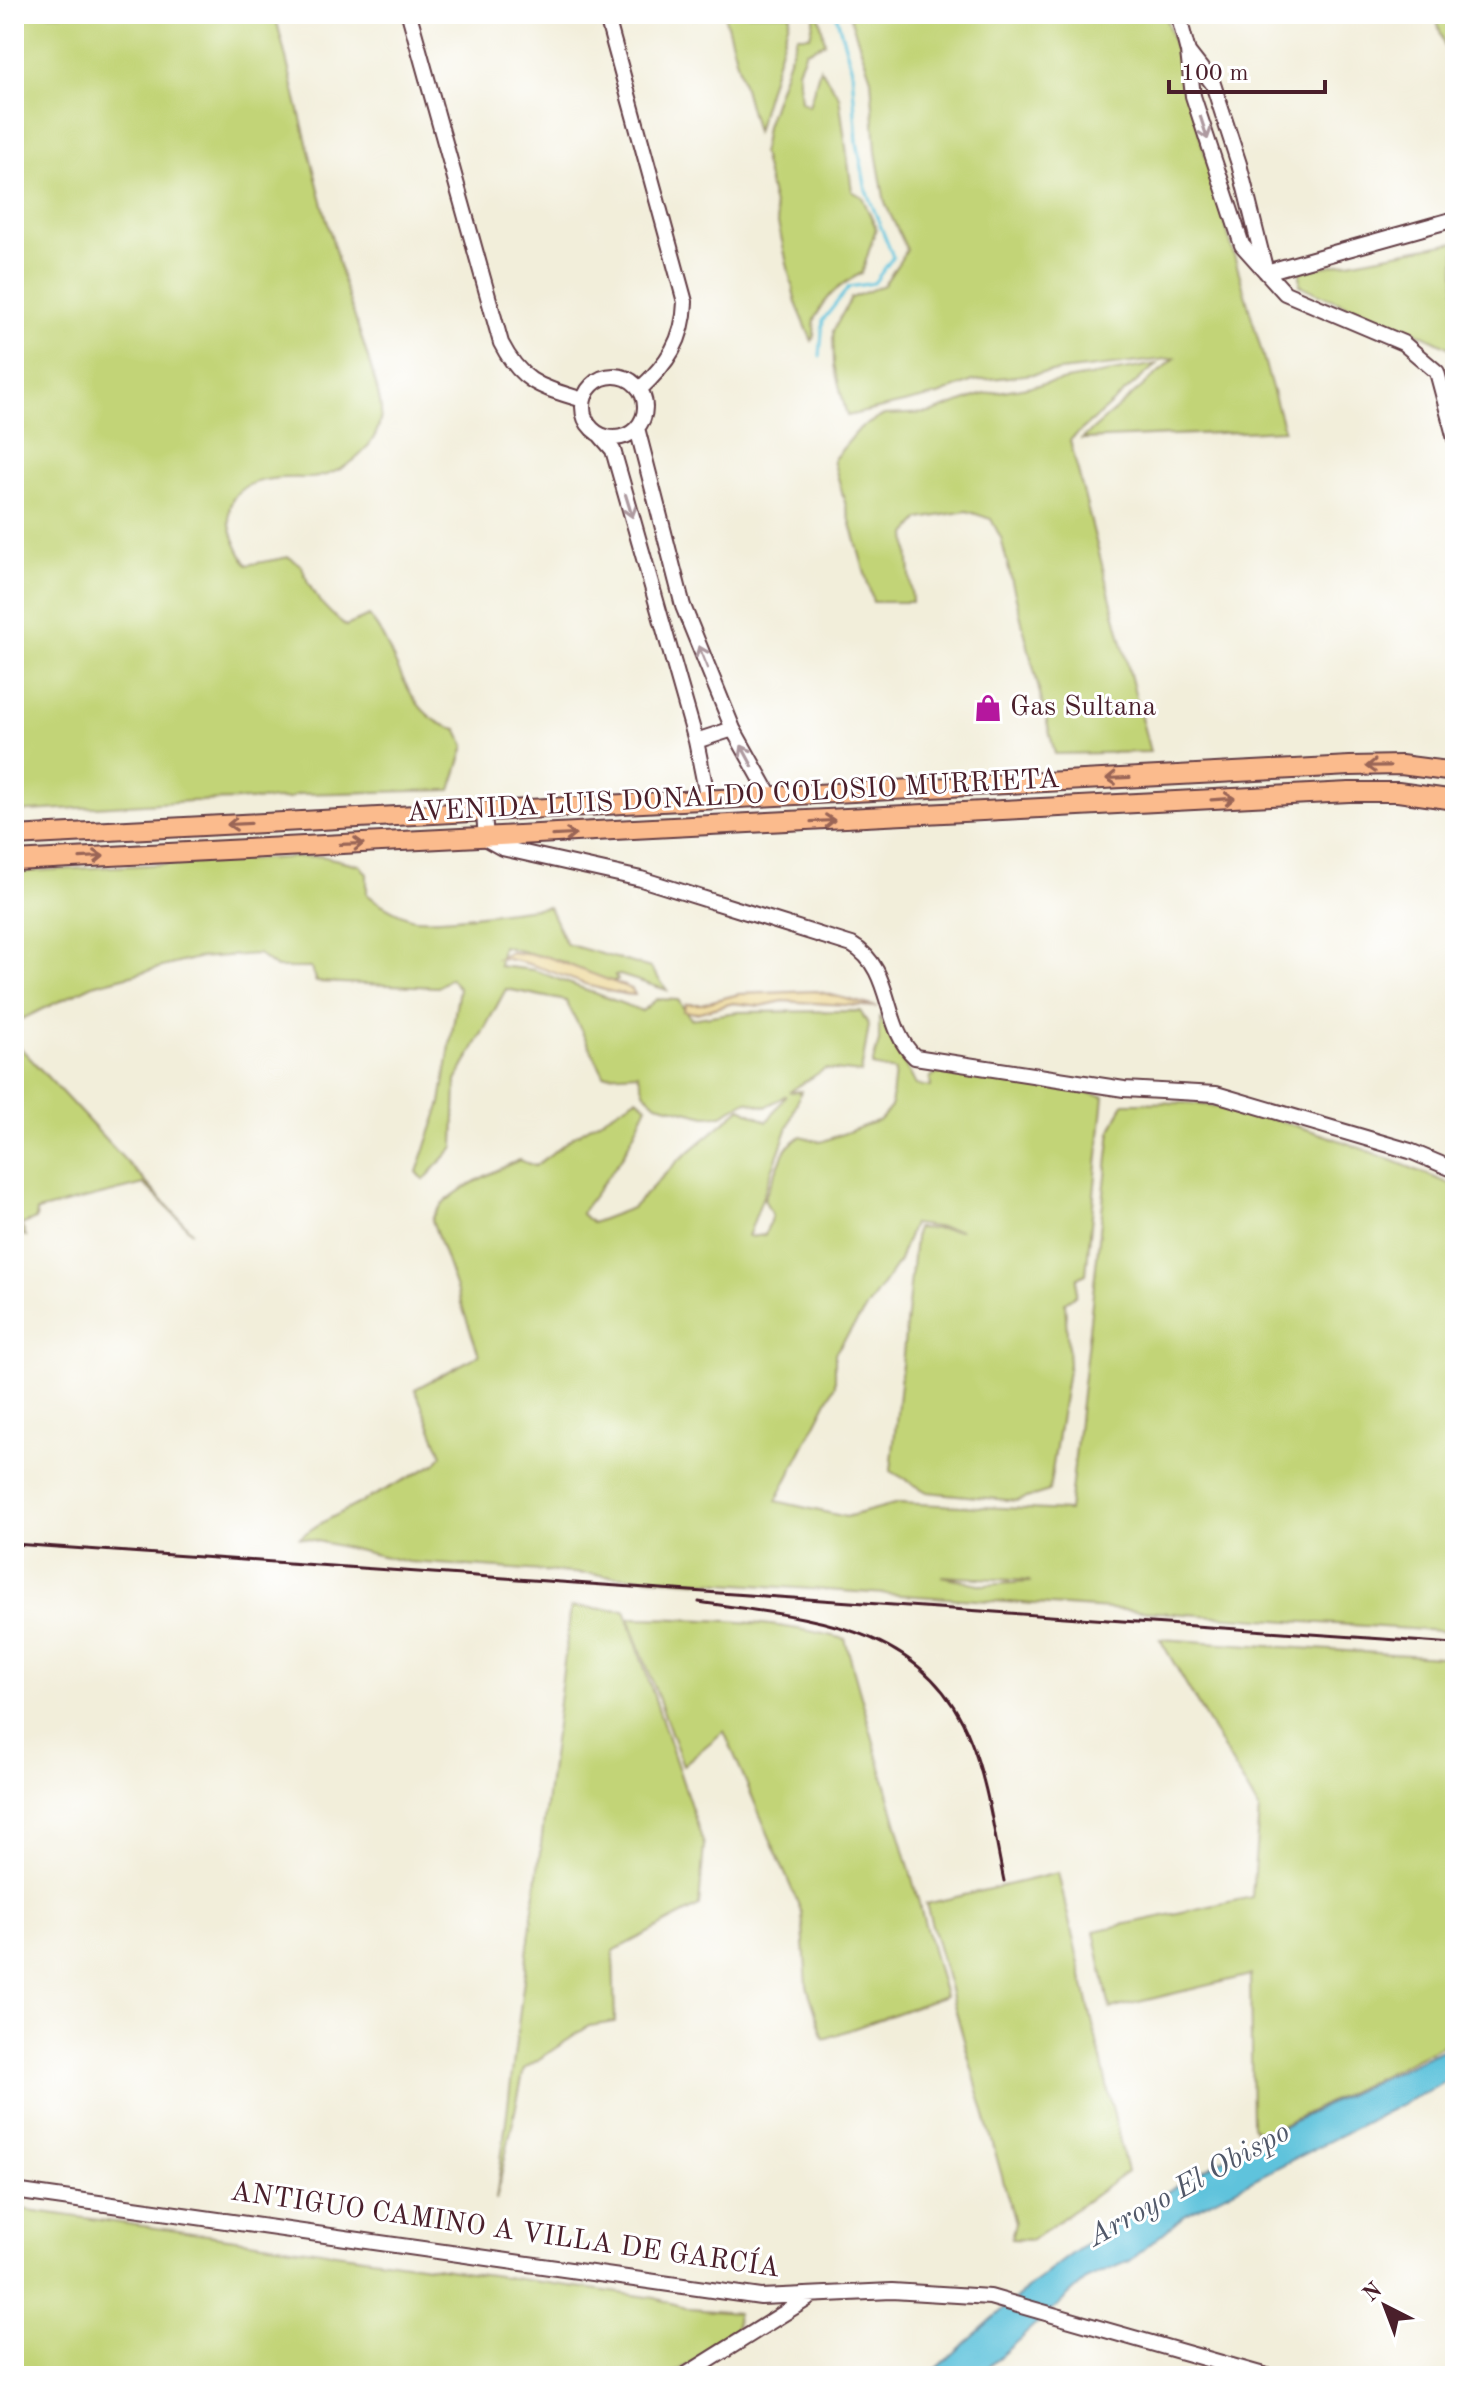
<svg xmlns="http://www.w3.org/2000/svg" width="1469" height="2390" viewBox="0 0 1469 2390" font-family="'Old Standard TT',serif">
  <rect width="100%" height="100%" fill="#fff"/>
  <filter id="ink" filterUnits="userSpaceOnUse"><feTurbulence type="fractalNoise" baseFrequency=".0125" numOctaves="2"/><feDisplacementMap in="SourceGraphic" scale="16" xChannelSelector="R" yChannelSelector="G"/><feConvolveMatrix kernelMatrix="1 2 1 2 8 2 1 2 1" color-interpolation-filters="sRGB"/></filter>
  <filter id="wash" filterUnits="userSpaceOnUse"><feTurbulence type="fractalNoise" baseFrequency=".006" numOctaves="4" result="noise"/><feDisplacementMap in="SourceGraphic" scale="32" xChannelSelector="R" yChannelSelector="G"/><feGaussianBlur stdDeviation="1.8" result="paint"/><feColorMatrix in="noise" values="0 0 0 0 0 0 0 0 0 0 0 0 0 0 0 0 0 1.4 0 .05"/><feComposite in="paint" operator="in"/></filter>
  <g filter="url(#wash)">
    <rect width="100%" height="100%" fill="#f2eeda"/>
    <path fill="#c2d477" stroke="#867a51" stroke-width="2" fill-rule="evenodd" d="M14 14H275C298 106 320 199 346 290 353 314 382 394 381 412 380 445 348 471 318 477 306 479 293 477 281 478 219 482 219 518 247 565L289 557 302 566C309 592 325 610 346 626L369 616C399 652 405 720 457 729L465 746 451 790 299 794 288 799 192 801 14 812Z
      M724 14H791L756 132Z
      M815 14H819L825 43 806 51 798 70 801 101 809 106 820 68 839 96 852 191 862 197 876 228 862 273C841 284 826 295 816 317 812 325 817 333 812 341L796 303 762 153 766 126 797 36H810Z
      M849 14H1165L1284 430 1082 439 1175 358 973 381 938 395 847 416 834 365 833 331 851 298 884 285 907 250 885 203 876 152 871 78Z
      M1435 14H1455V82V81Z
      M1455 242V364L1451 349C1403 322 1349 310 1300 285V271Z
      M1157 364 1070 440 1150 752 1055 754 1001 538 991 519 967 511 920 519 907 534 912 602H873L833 460 860 428 884 415 930 413 981 395Z
      M321 856 360 865 367 874V894C376 902 404 918 416 919 455 922 508 909 549 907L566 944 651 968 667 990 620 975 615 976 618 980 607 982 563 962 502 946 499 966 534 970 642 1011 657 999 678 1000 691 1019 737 1012 860 1011 869 1025 861 1073 825 1069 789 1092 801 1091 748 1237 765 1235 772 1215 764 1199 786 1148 801 1136 821 1142 880 1120 891 1107 895 1071 872 1066 879 1041V1016L916 1085 931 1087 930 1077 946 1070 1104 1096 1086 1274 1077 1278 1076 1295 1065 1302 1069 1364 1049 1491 1017 1501 927 1492 891 1471 916 1228 961 1230 913 1224 898 1263 835 1353V1385L776 1501 846 1517 898 1503 1069 1511 1111 1130 1124 1103C1148 1103 1174 1101 1198 1104 1288 1116 1373 1152 1455 1186V1632L408 1562 300 1537 319 1524 435 1464 442 1455 415 1389 479 1355 432 1220C442 1193 494 1172 519 1160L535 1166 573 1137 637 1098 647 1106 623 1156 581 1213 592 1223 632 1208 677 1162 741 1108 767 1122 786 1095 766 1107 747 1101 722 1115 706 1116 657 1104 645 1093 638 1073 604 1075 566 1001 506 989 456 1081 454 1147 424 1180 417 1172 441 1103 459 988 450 978 438 987 316 982 311 968H276L258 954 197 958 93 985 14 1023V872ZM942 1576 1029 1581 1030 1582 983 1585Z
      M14 1041 192 1232 144 1184 37 1211 36 1219 21 1225 26 1236 14 1233Z
      M571 1607 625 1610 704 1845 699 1906 613 1951 615 2022 589 2026 524 2069 496 2200Z
      M629 1618C702 1619 774 1620 845 1639L945 1996 824 2039 807 1986 802 1913 724 1731 683 1765Z
      M1160 1639 1455 1658V2039L1261 2136 1252 2126 1250 1975 1110 2009 1094 1931 1252 1897 1259 1810Z
      M1058 1873 1127 2172 1032 2240 1011 2239 1015 2223 926 1904Z
      M14 2208 655 2298 691 2309 736 2313 737 2335 669 2376H14Z"/>
    <path fill="#eeda9e" stroke="#9c7c64" stroke-width="2" d="M511 952 548 957 632 989 635 995C585 992 548 963 498 958Z
      M816 991 877 1007 783 1001 761 1006 733 1003 696 1013 683 1011 686 1004H701L739 994Z"/>
    <path fill="#5ec3dc" stroke="#547184" stroke-width="2" d="M1455 2044V2077L1186 2214 1130 2261 1087 2279 978 2376H928C975 2335 1021 2291 1072 2254 1190 2170 1323 2104 1455 2044Z"/>
    <g fill="none" stroke-linecap="round" stroke-linejoin="round">
      <path stroke="#5ec3dc" stroke-width="3" d="M820 356 823 320 849 287 874 283 893 257 866 190 857 142 852 70 836 14"/>
    </g>
  </g>
  <g filter="url(#ink)">
    <g fill="none" stroke-linecap="round" stroke-linejoin="round">
      <g stroke="#633e45" stroke-width="18">
        <path id="minor" d="M409 14 501 343C522 384 542 387 583 400
          M606 14 685 302C684 340 667 364 640 389
          M1178 14 1188 52 1193 96 1242 245 1285 293 1403 343 1437 372 1455 439
          M1188 52 1213 84 1239 164 1265 268
          M1266 272 1455 219
          M583 407a31 31 0 1 1 62 0a31 31 0 1 1-62 0Z
          M637 428 683 606 733 729 771 797
          M600 435 613 450 696 741 708 800
          M696 741 733 729
          M484 813 486 839 502 848 641 879 852 945C894 969 882 1027 915 1057L1124 1089 1216 1094 1410 1151 1455 1170
          M14 2191 761 2297 892 2291 990 2297 1267 2376
          M684 2376 810 2297"/>
      </g>
      <g stroke="#633e45" stroke-width="22">
        <path id="major" d="M14 836 1350 766 1401 765 1455 772
          M14 861 1349 792H1398L1455 800"/>
      </g>
      <use href="#minor" stroke="#fff" stroke-width="14"/>
      <use href="#major" stroke="#fbbb8d" stroke-width="18"/>
      <path stroke="#4a1f2b" stroke-width="3" d="M14 1544 1455 1644
        M699 1602C804 1618 924 1622 970 1739 988 1783 994 1834 1004 1881"/>
    </g>
    <defs><path id="oneway-shaft" d="M-6 0H5M1.5-3L5.5 0L1.5 3" fill="none" stroke-width="1.6" stroke-linecap="round" stroke-linejoin="round" transform="scale(2)"/></defs>
    <g stroke="#ae9aa0">
      <use href="#oneway-shaft" transform="translate(1204 128) rotate(72)"/>
      <use href="#oneway-shaft" transform="translate(629 506) rotate(73)"/>
      <use href="#oneway-shaft" transform="translate(703 657) rotate(-112)"/>
      <use href="#oneway-shaft" transform="translate(747 756) rotate(-118)"/>
    </g>
    <g stroke="#9a6557">
      <use href="#oneway-shaft" transform="translate(1378 766) rotate(179)"/>
      <use href="#oneway-shaft" transform="translate(1118 778) rotate(177)"/>
      <use href="#oneway-shaft" transform="translate(1223 799) rotate(-4)"/>
      <use href="#oneway-shaft" transform="translate(823 821) rotate(-3)"/>
      <use href="#oneway-shaft" transform="translate(239 824) rotate(177)"/>
      <use href="#oneway-shaft" transform="translate(564 835) rotate(-3)"/>
      <use href="#oneway-shaft" transform="translate(352 844) rotate(-2)"/>
      <use href="#oneway-shaft" transform="translate(92 857) rotate(-3)"/>
    </g>
  </g>
  <defs>
    <g id="shop-bare" transform="scale(2.16)"><path d="M-5-2.5h2.3a2.7 3.5 0 0 1 5.4 0H5L5.5 6h-11ZM-1.5-2.5h3a1.5 2.3 0 0 0-3 0Z" fill="#b5179e" stroke="#fff" stroke-width="2.5" paint-order="stroke"/></g>
  </defs>
  <g fill-rule="evenodd">
    <use href="#shop-bare" x="988" y="708"/>
  </g>
  <g text-anchor="middle" dominant-baseline="central" stroke-width="6" stroke-linejoin="round" paint-order="stroke">
    <g font-size="28" fill="#4a1f2b" stroke="#fff" text-anchor="start">
      <text x="1010" y="708">Gas Sultana</text>
    </g>
    <g font-size="28" fill="#4a1f2b" stroke="#fff">
      <text transform="translate(733 797) rotate(-3)">AVENIDA LUIS DONALDO COLOSIO MURRIETA</text>
      <text transform="translate(505 2231) rotate(8)">ANTIGUO CAMINO A VILLA DE GARCÍA</text>
    </g>
    <g font-size="30" font-style="italic" fill="#515869" stroke="#fff">
      <text transform="translate(1189 2185) rotate(-29)">Arroyo El Obispo</text>
    </g>
  </g>
  <rect width="1469" height="2390" fill="none" stroke="#fff" stroke-width="48"/>
  <g transform="translate(1385 2306) rotate(318)" stroke="#ffffff" stroke-width="6" paint-order="stroke">
  <path d="M0-6L14 30L0 20L-14 30Z" fill="#4a1f2b"/>
  <text y="-12" font-size="22" font-weight="bold" text-anchor="middle" fill="#4a1f2b">N</text>
  </g>
  <path d="M1169 80v12h156v-12" fill="none" stroke="#4a1f2b" stroke-width="4"/>
  <text x="1181" y="80" font-size="24" fill="#4a1f2b" stroke="#ffffff" stroke-width="6" paint-order="stroke">100 m</text>
</svg>
